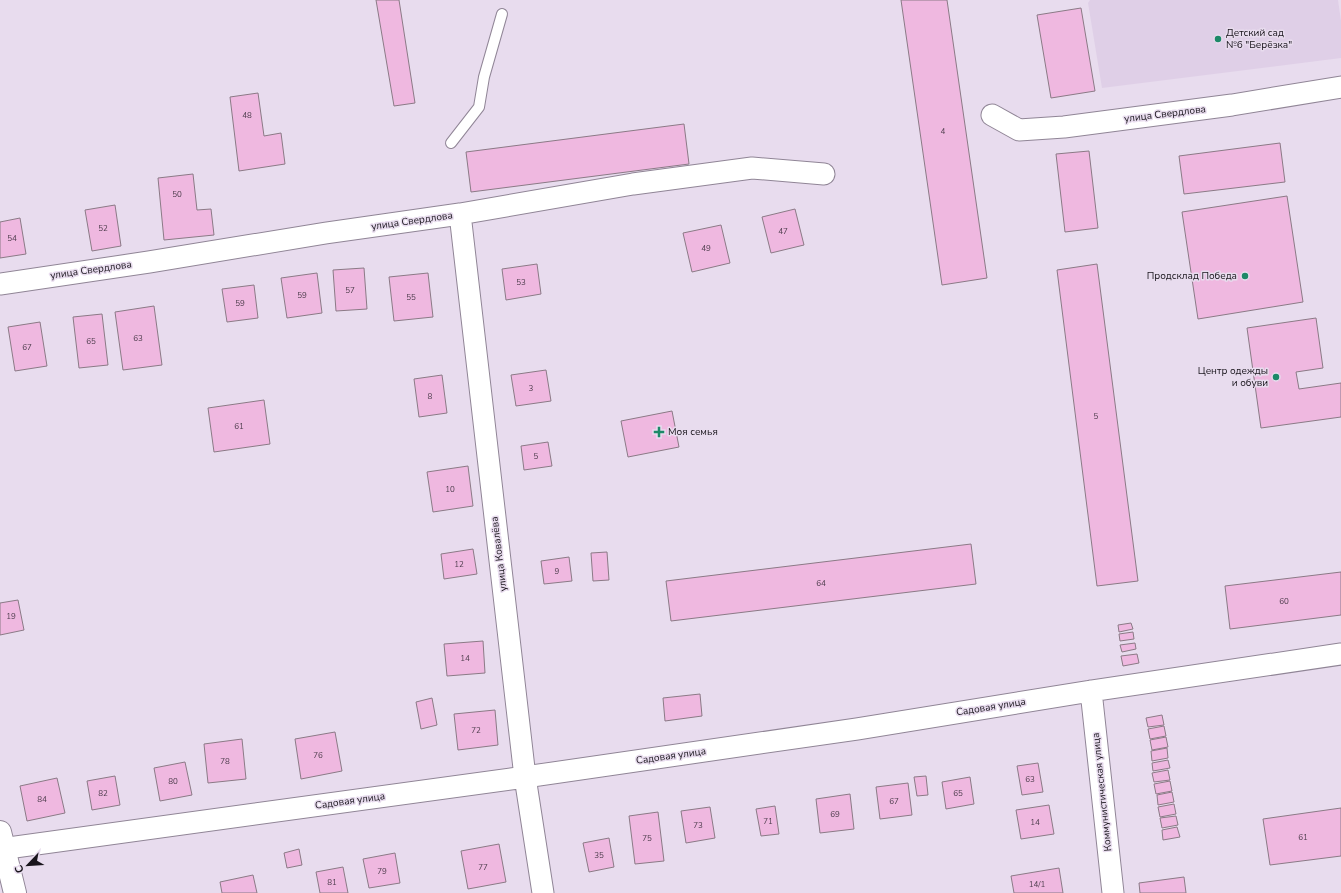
<svg xmlns="http://www.w3.org/2000/svg" width="1341" height="893" viewBox="0 0 1341 893" font-family="'Nunito Sans',sans-serif">
  <rect width="100%" height="100%" fill="#e8dcee"/>
  <path fill="#dfcfe7" d="M1090 0H1338L1341 21V58L1102 88 1088 3Z"/>
  <path fill="#efb8e0" stroke="#8b7a86" d="M376 0H399L415 103 394 106Z
    M901 0H947L987 278 942 285Z
    M1081 8 1095 91 1051 98 1037 15Z
    M258 93 264 136 281 133 285 164 239 171 230 97Z
    M684 124 689 164 471 192 466 152Z
    M1280 143 1285 182 1184 194 1179 156Z
    M1089 151 1098 228 1065 232 1056 154Z
    M193 174 197 210 211 209 214 235 164 240 158 178Z
    M1287 196 1303 302 1198 319 1182 212Z
    M115 205 121 246 92 251 85 210Z
    M795 209 804 245 771 253 762 217Z
    M20 218 26 254 0 258V222Z
    M721 225 730 263 692 272 683 233Z
    M537 264 541 294 506 300 502 269Z
    M1097 264 1138 581 1097 586 1057 270Z
    M364 268 367 309 336 311 333 270Z
    M317 273 322 313 287 318 281 278Z
    M428 273 433 317 394 321 389 277Z
    M254 285 258 318 227 322 222 289Z
    M154 306 162 365 123 370 115 312Z
    M102 314 108 365 79 368 73 317Z
    M1316 318 1323 368 1296 372 1299 389 1341 383V417L1261 428 1247 328Z
    M40 322 47 366 15 371 8 327Z
    M546 370 551 401 516 406 511 375Z
    M442 375 447 413 419 417 414 379Z
    M264 400 270 444 214 452 208 408Z
    M672 411 679 447 628 457 621 421Z
    M548 442 552 466 524 470 521 446Z
    M468 466 473 506 433 512 427 472Z
    M971 544 976 584 671 621 666 581Z
    M473 549 477 574 444 579 441 554Z
    M607 552 609 580 593 581 591 553Z
    M569 557 572 581 544 584 541 561Z
    M1341 572V615L1230 629 1225 586Z
    M18 600 24 630 0 635V603Z
    M1131 623 1133 629 1119 632 1118 625Z
    M1133 632 1134 639 1120 641 1119 634Z
    M483 641 485 673 447 676 444 644Z
    M1135 643 1136 649 1122 652 1120 645Z
    M1137 654 1139 663 1123 666 1121 656Z
    M700 694 702 716 665 721 663 698Z
    M432 698 437 725 421 729 416 702Z
    M495 710 498 745 458 750 454 714Z
    M1162 715 1164 725 1148 727 1146 718Z
    M1164 726 1166 736 1150 739 1148 729Z
    M335 732 342 771 301 779 295 739Z
    M1166 737 1168 747 1152 750 1150 740Z
    M242 739 246 779 208 783 204 744Z
    M1167 748 1168 758 1152 761 1151 751Z
    M1168 760 1170 768 1153 771 1152 763Z
    M185 762 192 795 160 801 154 768Z
    M1038 763 1043 792 1022 795 1017 766Z
    M1168 770 1170 780 1154 782 1152 773Z
    M115 776 120 805 92 810 87 781Z
    M926 776 928 795 917 796 914 777Z
    M970 777 974 804 946 809 942 782Z
    M57 778 65 813 27 821 20 786Z
    M1170 781 1172 791 1156 794 1154 784Z
    M908 783 912 815 880 819 876 787Z
    M1172 792 1174 802 1158 805 1157 795Z
    M850 794 854 829 820 833 816 799Z
    M1174 804 1176 814 1160 817 1158 807Z
    M1049 805 1054 834 1021 839 1016 810Z
    M775 806 779 834 761 836 756 809Z
    M710 807 715 838 686 843 681 811Z
    M1341 808V856L1270 865 1263 819Z
    M658 812 664 861 635 864 629 816Z
    M1176 816 1178 825 1162 828 1160 818Z
    M1177 827 1180 837 1163 840 1162 830Z
    M609 838 614 867 589 872 583 843Z
    M499 844 506 882 468 889 461 851Z
    M299 849 302 865 287 868 284 853Z
    M395 853 400 883 369 888 363 859Z
    M343 867 348 893H320L316 872Z
    M1059 868 1063 893H1014L1011 876Z
    M253 875 257 893H222L220 882Z
    M1184 877 1186 893H1140L1139 883Z"/>
  <g fill="none" stroke-linecap="round" stroke-linejoin="round">
    <g stroke="#908596" stroke-width="12">
      <path id="lane" d="M451 143 479 107 484 77 502 14"/>
    </g>
    <g stroke="#908596" stroke-width="23">
      <path id="street" d="M992 115 1019 130 1064 127 1232 105 1341 87
        M460 214 525 777 543 893
        M0 284 149 262 326 233 460 214 633 184 752 168 824 174
        M1091 691 1113 893
        M0 849 525 777 857 729 1091 691 1341 654"/>
    </g>
    <g stroke="#908596" stroke-width="24">
      <path id="secondary" d="M0 832 15 893"/>
    </g>
    <use href="#lane" stroke="#fff" stroke-width="10"/>
    <use href="#street" stroke="#fff" stroke-width="21"/>
    <use href="#secondary" stroke="#fff" stroke-width="22"/>
  </g>
  <g fill="#1c8968" stroke="#e8dcee" stroke-width="1.5">
    <circle cx="1218" cy="39" r="4"/>
    <circle cx="1245" cy="276" r="4"/>
    <circle cx="1276" cy="377" r="4"/>
    <path d="M657 426h4v4h4v4h-4v4h-4v-4h-4v-4h4z"/>
  </g>
  <g text-anchor="middle" dominant-baseline="central" stroke-width="3" stroke-linejoin="round" paint-order="stroke">
    <g font-size="8" fill="#4e3e4d">
      <text x="247" y="115">48</text>
      <text x="943" y="131">4</text>
      <text x="177" y="194">50</text>
      <text x="103" y="228">52</text>
      <text x="783" y="231">47</text>
      <text x="12" y="238">54</text>
      <text x="706" y="248">49</text>
      <text x="521" y="282">53</text>
      <text x="350" y="290">57</text>
      <text x="302" y="295">59</text>
      <text x="411" y="297">55</text>
      <text x="240" y="303">59</text>
      <text x="138" y="338">63</text>
      <text x="91" y="341">65</text>
      <text x="27" y="347">67</text>
      <text x="531" y="388">3</text>
      <text x="430" y="396">8</text>
      <text x="1096" y="416">5</text>
      <text x="239" y="426">61</text>
      <text x="536" y="456">5</text>
      <text x="450" y="489">10</text>
      <text x="459" y="564">12</text>
      <text x="557" y="571">9</text>
      <text x="821" y="583">64</text>
      <text x="1284" y="601">60</text>
      <text x="11" y="616">19</text>
      <text x="465" y="658">14</text>
      <text x="476" y="730">72</text>
      <text x="318" y="755">76</text>
      <text x="225" y="761">78</text>
      <text x="1030" y="779">63</text>
      <text x="173" y="781">80</text>
      <text x="103" y="793">82</text>
      <text x="958" y="793">65</text>
      <text x="42" y="799">84</text>
      <text x="894" y="801">67</text>
      <text x="835" y="814">69</text>
      <text x="768" y="821">71</text>
      <text x="1035" y="822">14</text>
      <text x="698" y="825">73</text>
      <text x="1303" y="837">61</text>
      <text x="647" y="838">75</text>
      <text x="599" y="855">35</text>
      <text x="483" y="867">77</text>
      <text x="382" y="871">79</text>
      <text x="332" y="882">81</text>
      <text x="1037" y="884">14/1</text>
    </g>
    <g font-size="10" fill="#19151c" stroke="#e8dcee" text-anchor="start">
      <text x="1226" y="33">Детский сад<tspan x="1226" dy="12">№6 "Берёзка"</tspan></text>
      <text x="1237" y="276" text-anchor="end">Продсклад Победа</text>
      <text x="1268" y="371" text-anchor="end">Центр одежды<tspan x="1268" dy="12">и обуви</tspan></text>
      <text x="668" y="432">Моя семья</text>
    </g>
    <g font-size="10" fill="#19151c" stroke="#e8dcee">
      <text transform="translate(1165 114) rotate(-7)">улица Свердлова</text>
      <text transform="translate(412 221) rotate(-8)">улица Свердлова</text>
      <text transform="translate(91 270) rotate(-8)">улица Свердлова</text>
      <text transform="translate(499 554) rotate(-97)">улица Ковалёва</text>
      <text transform="translate(991 707) rotate(-9)">Садовая улица</text>
      <text transform="translate(671 756) rotate(-8)">Садовая улица</text>
      <text transform="translate(1102 792) rotate(-96)">Коммунистическая улица</text>
      <text transform="translate(350 801) rotate(-8)">Садовая улица</text>
    </g>
  </g>
  <g transform="translate(28 865) rotate(245)" stroke="#e8dcee" stroke-width="3" paint-order="stroke">
  <path d="M0-3L7 15L0 10L-7 15Z" fill="#19151c"/>
  <text y="-6" font-size="11" font-weight="bold" text-anchor="middle" fill="#19151c">С</text>
  </g>
</svg>
